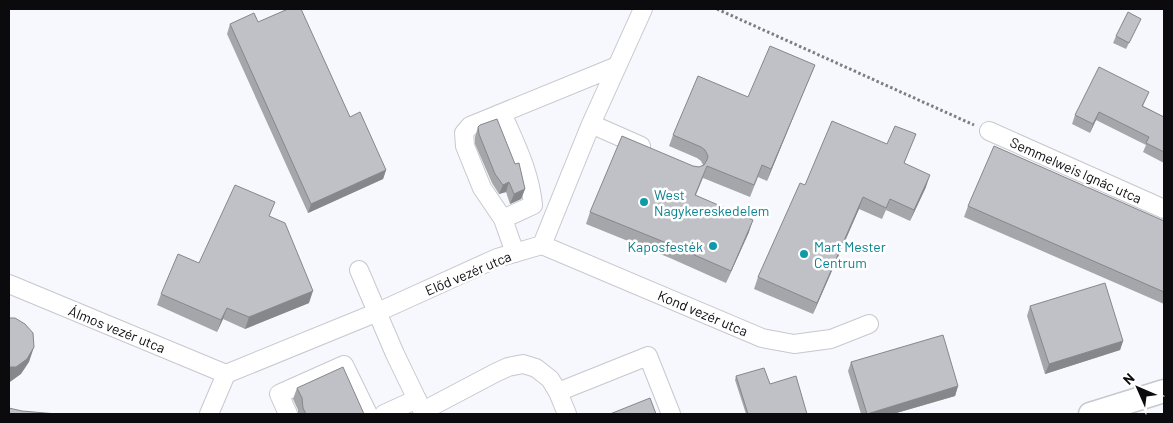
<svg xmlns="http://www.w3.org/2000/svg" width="1173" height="423" viewBox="0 0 1173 423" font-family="Barlow,sans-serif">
  <rect width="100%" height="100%" fill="#f6f8fd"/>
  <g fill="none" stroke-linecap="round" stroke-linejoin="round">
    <g stroke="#c7c8ce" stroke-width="20">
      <path id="minor" d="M502 113C515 143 530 172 533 205L503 219
        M591 124 641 146
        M989 131 1164 209
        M542 245 762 338 794 344 831 339 869 324
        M542 245 591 124 643 9
        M515 253 503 219 482 188 465 146 464 133 470 126 617 66
        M359 270 395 354 424 414
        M9 284 226 374
        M558 392 648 356 671 414
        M423 411 495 373 508 367 523 364 536 368 550 379 558 392 567 414
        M209 414 226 374 378 312 497 258 542 245
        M288 414 279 394 344 365 368 414
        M384 414 417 399"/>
    </g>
    <g stroke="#c7c8ce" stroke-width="25">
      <path id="major" d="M1090 414 1164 391"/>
    </g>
    <path stroke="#7d7e81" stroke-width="3" stroke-dasharray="2.5 2.5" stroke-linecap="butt" d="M717 9 974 125"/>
    <use href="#minor" stroke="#fff" stroke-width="18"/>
    <use href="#major" stroke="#fff" stroke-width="22"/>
  </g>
  <path fill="#a4a6aa" d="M258 22 350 117 386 170 383 179 308 213 227 34 230 24Z
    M1138 25 1126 49 1113 43 1116 36Z
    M815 65 767 181 758 177 750 197 703 178 696 195 749 232 726 283 670 258 586 224 590 212 693 166 699 167 703 165 701 161 697 158 669 146 673 135Z
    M1149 92 1143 106 1164 117V163L1143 152 1146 145 1096 120 1090 133 1072 124 1075 115Z
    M478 127 525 189 521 199 510 204 506 192 499 194 492 183 475 144V137Z
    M916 134 904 163 926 187 910 221 886 210 882 219 859 209 813 314 754 289 758 277 805 185Z
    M968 206 1164 221V304L964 217Z
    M270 216 309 303 245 329 223 319 217 332 157 305 161 294 199 263Z
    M1030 306 1123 341 1120 350 1045 374 1027 316Z
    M851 362 958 386 955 396 893 414H861L848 371Z
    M736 376 807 414H746L735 380Z
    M297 388 364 414H298V410L293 399Z"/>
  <path fill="#86878b" d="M815 65 810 76 767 181 771 169Z
    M1099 112 1096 120 1090 133 1093 124Z
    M386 170 383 179 308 213 311 204Z
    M930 175 926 187 910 221 914 210Z
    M509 182 506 192 499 194 503 185Z
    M525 189 521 199 510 204 514 194Z
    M863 197 859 209 813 314 817 303Z
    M753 220 749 232 726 283 731 271Z
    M313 291 309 303 245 329 249 317Z
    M227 308 223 319 217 332 221 320Z
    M1123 341 1120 350 1045 374 1049 364Z
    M34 347 29 362 21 374 10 382H9V367Z
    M958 386 955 396 893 414H867Z"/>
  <path fill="#bfc1c6" stroke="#86878b" d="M288 9H301L350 117 360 112 386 170 311 204 230 24 254 13 258 22Z
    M1128 12 1141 19 1129 43 1116 36Z
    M770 46 815 65 771 169 762 165 754 185 707 166 695 195 753 220 731 271 674 246 590 212 622 136 693 166 699 167 704 165 707 160 708 156 705 150 701 147 673 135 698 76 748 97Z
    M1099 67 1149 92 1142 106 1164 117V152L1146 143 1149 137 1099 112 1093 124 1075 115Z
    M497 119 515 164 519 163 525 189 514 194 509 182 503 185 495 174 479 134 478 127 480 125Z
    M832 121 887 144 895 126 916 134 904 163 930 175 914 210 890 199 886 208 863 197 817 303 758 277 800 183 805 185Z
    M994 146 1164 221V292L968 206Z
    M235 185 275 202 269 216 285 223 313 291 249 317 227 308 221 320 161 294 178 254 199 263Z
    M1105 283 1123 341 1049 364 1030 306Z
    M9 318H15L25 324 33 333 34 347 27 359 16 367H9Z
    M943 335 958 386 867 414 851 362Z
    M343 367 364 414H306L303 408 302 398 297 388Z
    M764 368 770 384 796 376 807 414H748L736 376Z
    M650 398 656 414H610Z
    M9 408 22 411 57 414H9Z"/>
  <g fill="#0f9aa8" stroke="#fff" stroke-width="2">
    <circle cx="644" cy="202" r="5"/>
    <circle cx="713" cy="246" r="5"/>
    <circle cx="804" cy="254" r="5"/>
  </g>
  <g text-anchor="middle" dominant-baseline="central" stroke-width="5" stroke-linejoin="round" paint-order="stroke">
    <g font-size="14" fill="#0b0b0d" stroke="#fff">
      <text transform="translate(1076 170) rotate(24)">Semmelweis Ignác utca</text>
      <text transform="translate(468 273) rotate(-23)">Előd vezér utca</text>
      <text transform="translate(703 313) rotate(23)">Kond vezér utca</text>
      <text transform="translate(117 329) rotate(22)">Álmos vezér utca</text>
    </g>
    <g font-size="14" fill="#0d838f" stroke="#fff" text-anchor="start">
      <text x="654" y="194">West<tspan x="654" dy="16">Nagykereskedelem</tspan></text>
      <text x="703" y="246" text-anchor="end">Kaposfesték</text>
      <text x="814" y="246">Mart Mester<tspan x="814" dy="16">Centrum</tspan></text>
    </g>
  </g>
  <rect width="1173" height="423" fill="none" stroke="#0b0b0d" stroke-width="20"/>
  <g transform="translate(1138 388) rotate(315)" stroke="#ffffff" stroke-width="4" paint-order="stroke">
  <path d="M0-4L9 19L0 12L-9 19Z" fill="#0b0b0d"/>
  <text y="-8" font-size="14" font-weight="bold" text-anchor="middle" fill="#0b0b0d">N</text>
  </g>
</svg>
